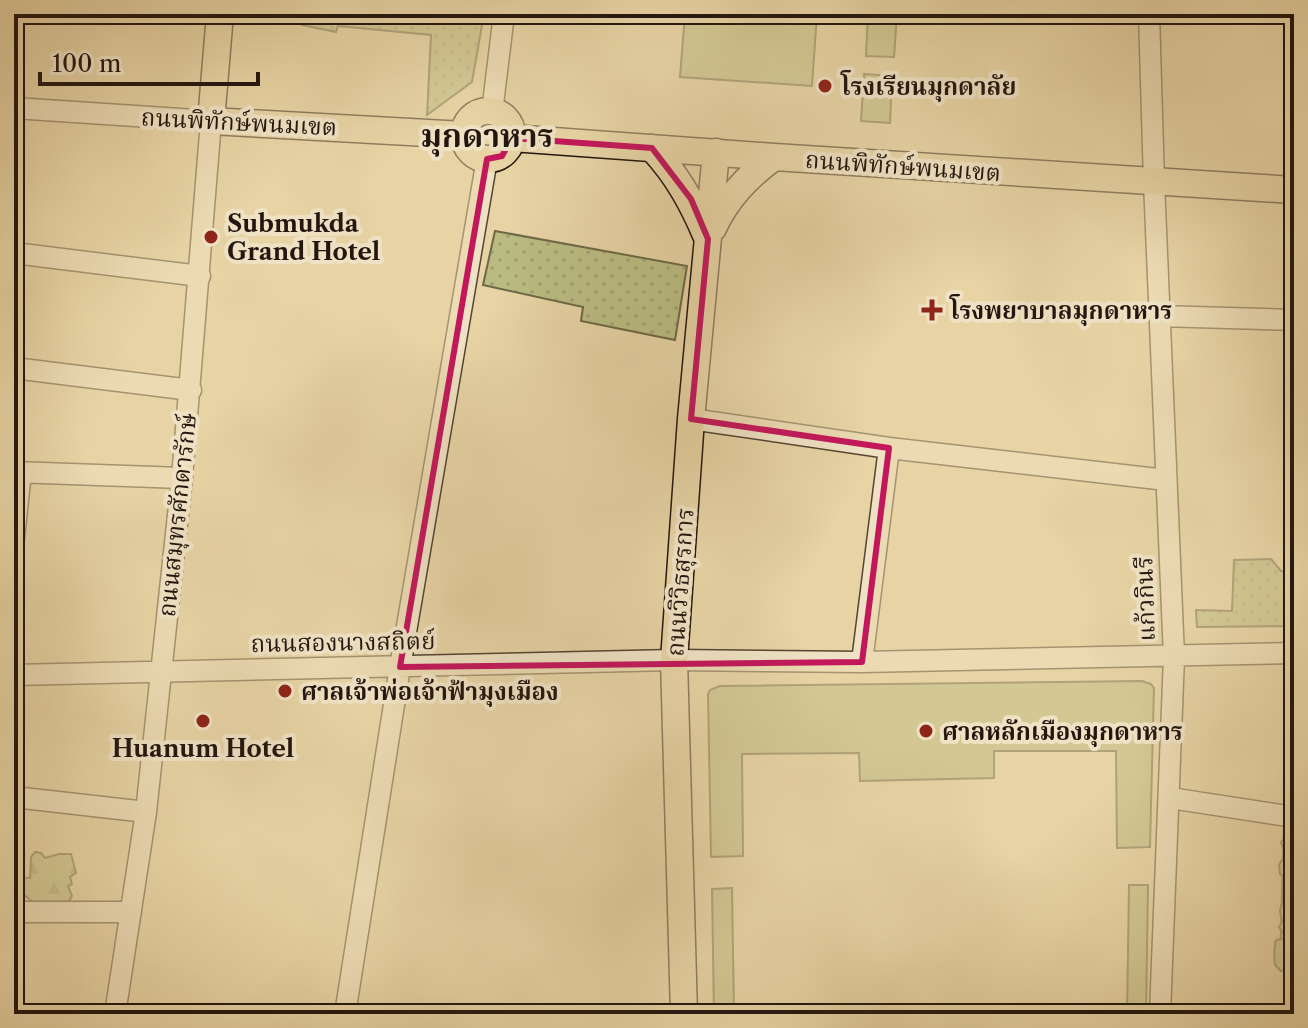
<svg xmlns="http://www.w3.org/2000/svg" width="1308" height="1028" viewBox="0 0 1308 1028" font-family="'Libre Caslon Text','Noto Serif Thai',serif">
  <defs>
    <pattern id="grass-dots" width="8" height="8" patternUnits="userSpaceOnUse" patternTransform="scale(2)"><rect width="8" height="8" fill="#babb82"/><path d="M2 2h.1M6 6h.1" fill="none" stroke="#a0a06f" stroke-width="1.8" stroke-linecap="round"/></pattern>
    <pattern id="forest-firs" width="22" height="20" patternUnits="userSpaceOnUse" patternTransform="scale(2)"><rect width="22" height="20" fill="#babb82"/><path d="M5 1l3.5 6h-7zM16 11l3.5 6h-7z" fill="#a0a06f"/></pattern>
  </defs>
  <rect width="100%" height="100%" fill="#e7d3a4"/>
  <filter id="stains"><feTurbulence type="fractalNoise" baseFrequency=".0025" numOctaves="4"/><feColorMatrix values="0 0 0 0 .2 0 0 0 0 .09 0 0 0 0 .02 0 0 0 .5 -.17"/></filter>
  <radialGradient id="worn" r=".72"><stop offset=".6" stop-color="#630" stop-opacity="0"/><stop offset="1" stop-color="#630" stop-opacity=".3"/></radialGradient>
  <path fill="url(#grass-dots)" stroke="#6e6848" stroke-width="2" d="M303 14H484L472 82 427 115 431 35 338 26 336 32 302 25Z
    M495 231 687 266 675 340 581 321 583 307 483 285Z
    M1271 559 1281 571H1294V626L1197 627 1196 610 1232 611 1234 560Z
    M1284 824 1294 825V968L1280 965Z"/>
  <path fill="url(#forest-firs)" stroke="#6e6848" stroke-width="2" d="M1290 833 1294 834V878L1291 880 1280 874 1279 865 1285 855 1281 842Z
    M35 852 41 853 45 858 59 854H71L76 873 70 877 72 884 68 886 72 896 69 901 63 905H36L21 892 14 896V877L30 878 31 857Z
    M1284 895H1290L1294 907V949L1290 945 1287 969 1281 971 1275 965C1274 959 1274 945 1276 940L1286 938 1279 927 1282 922 1280 911Z"/>
  <path fill="#babb82" stroke="#6e6848" stroke-width="2" d="M685 14H817L812 86 680 77Z
    M868 14H897L894 57 866 56Z
    M864 74 892 76 890 123 861 121Z
    M1142 681 1151 684 1154 688 1150 847 1117 848 1116 751H994V778L860 781 859 753 742 754 743 856 711 857 708 694 710 690 720 686Z
    M1129 885H1148L1146 1014H1127Z
    M732 888 734 1014H714L712 889Z"/>
  <g fill="none" stroke-linecap="round" stroke-linejoin="round">
    <g stroke="#544534" stroke-width="23">
      <path id="minor" d="M1149 14 1154 182 1174 657 1160 1014
        M14 108 211 121 182 478 146 812 115 1014
        M492 112 504 14
        M14 253 200 276
        M1159 316 1294 320
        M14 368 191 390
        M691 419 889 448 1166 480
        M14 472 182 478
        M14 538 21 472
        M862 662 889 448
        M14 675 674 660 862 662 1294 653
        M14 797 146 812
        M1170 798 1294 817
        M14 912H131
        M345 1014 400 667 487 159"/>
    </g>
    <g stroke="#23160f" stroke-width="29">
      <path id="major" d="M220 14 211 121 464 135
        M464 135a24 24 0 1 1 48 0a24 24 0 1 1-48 0Z
        M512 138 774 157 1294 190
        M652 148C677 175 692 202 706 235
        M713 228C727 198 747 177 774 157
        M684 1014 674 660 691 419 716 152"/>
    </g>
    <use href="#minor" stroke="#efe2c4" stroke-width="20"/>
    <use href="#major" stroke="#e7d3a4" stroke-width="26"/>
  </g>
  <path d="M0 0H1308V1028H0ZM512 138 652 148 691 199 708 239 691 419 889 448 862 662 400 667 487 159 502 156Z" fill="#e7d3a4" fill-opacity=".55" fill-rule="evenodd"/>
  <path fill="none" stroke="#c2185b" stroke-width="6" stroke-linejoin="round" d="M512 138 652 148 691 199 708 239 691 419 889 448 862 662 400 667 487 159 502 156Z"/>
  <g fill="#8f2418" stroke="#efe2c4" stroke-width="3">
    <circle cx="825" cy="86" r="8"/>
    <circle cx="211" cy="237" r="8"/>
    <path d="M928 298h8v8h8v8h-8v8h-8v-8h-8v-8h8z"/>
    <circle cx="285" cy="691" r="8"/>
    <circle cx="203" cy="721" r="8"/>
    <circle cx="926" cy="731" r="8"/>
  </g>
  <g text-anchor="middle" dominant-baseline="central" stroke-width="8" stroke-linejoin="round" paint-order="stroke">
    <g font-size="24" font-weight="bold" fill="#23160f" stroke="#efe2c4" text-anchor="start">
      <text x="841" y="86">โรงเรียนมุกดาลัย</text>
      <text x="227" y="223">Submukda<tspan x="227" dy="28">Grand Hotel</tspan></text>
      <text x="950" y="310">โรงพยาบาลมุกดาหาร</text>
      <text x="301" y="691">ศาลเจ้าพ่อเจ้าฟ้ามุงเมือง</text>
      <text x="942" y="731">ศาลหลักเมืองมุกดาหาร</text>
      <text x="203" y="748" text-anchor="middle">Huanum Hotel</text>
    </g>
    <g font-size="24" fill="#23160f" stroke="#efe2c4">
      <text transform="translate(239 122) rotate(3)">ถนนพิทักษ์พนมเขต</text>
      <text transform="translate(903 166) rotate(4)">ถนนพิทักษ์พนมเขต</text>
      <text transform="translate(177 515) rotate(-84)">ถนนสมุทรศักดารักษ์</text>
      <text transform="translate(680 582) rotate(-86)">ถนนวิวิธสุรการ</text>
      <text transform="translate(1145 599) rotate(-92)">แก้วกินรี</text>
      <text transform="translate(343 642) rotate(-1)">ถนนสองนางสถิตย์</text>
    </g>
    <g font-size="32" font-weight="bold" fill="#23160f" stroke="#efe2c4">
      <text x="487" y="135">มุกดาหาร</text>
    </g>
  </g>
  <rect width="1308" height="1028" fill="none" stroke="#e7d3a4" stroke-width="48"/>
  <rect x="16" y="16" width="1276" height="996" fill="none" stroke="#23160f" stroke-width="4"/>
  <rect x="24" y="24" width="1260" height="980" fill="none" stroke="#23160f" stroke-width="2"/>
  <path d="M40 72v12h218v-12" fill="none" stroke="#23160f" stroke-width="4"/>
  <text x="52" y="72" font-size="24" fill="#23160f" stroke="#efe2c4" stroke-width="6" paint-order="stroke">100 m</text>
  <rect width="100%" height="100%" filter="url(#stains)"/>
  <rect width="100%" height="100%" fill="url(#worn)"/>
</svg>
